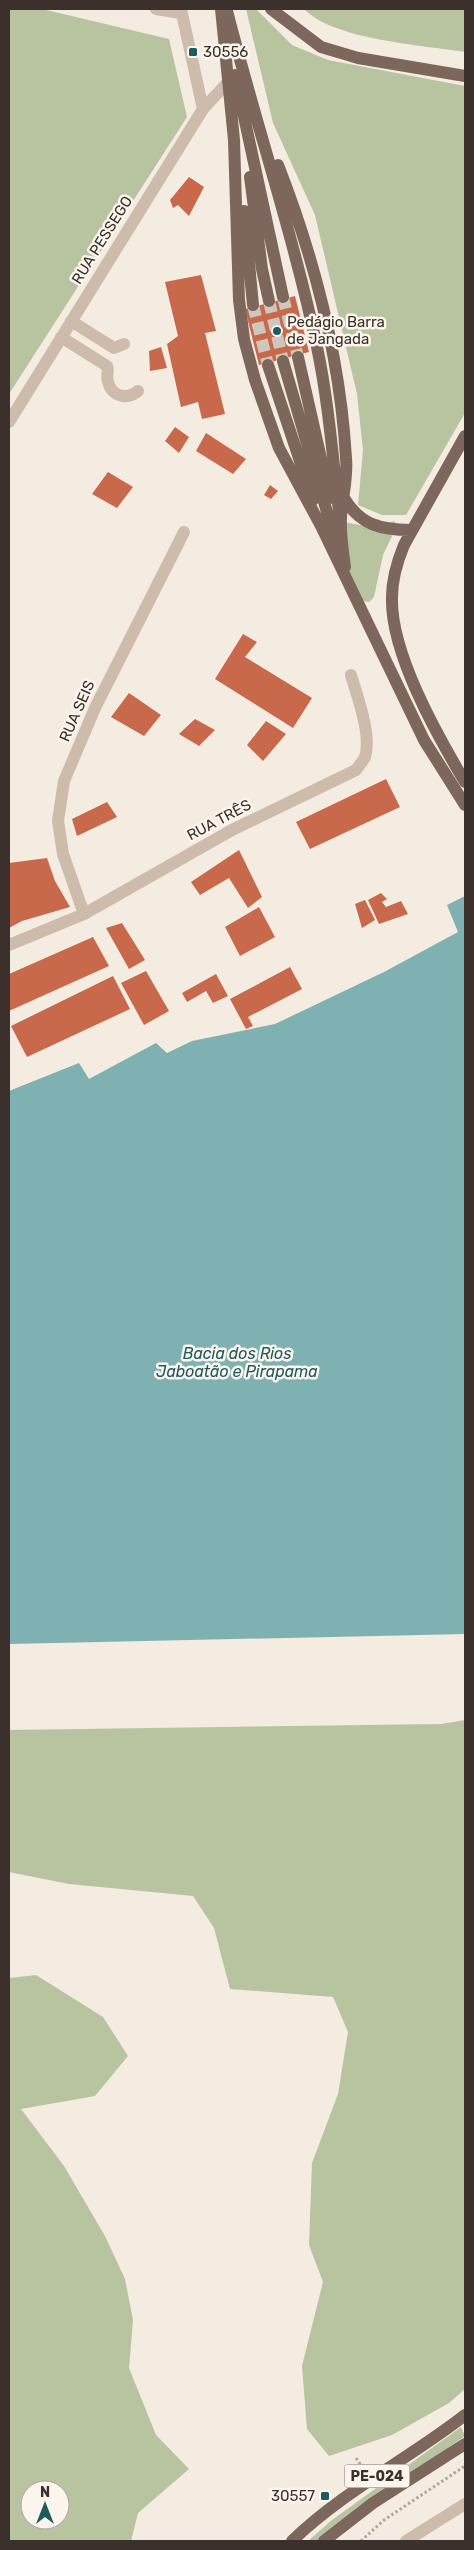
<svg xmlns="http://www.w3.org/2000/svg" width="474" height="2550" viewBox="0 0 474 2550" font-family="Rubik,sans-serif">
  <rect width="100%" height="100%" fill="#f4ebe1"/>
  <path fill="#b8c4a0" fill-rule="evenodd" d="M9 9H42L169 39 187 117 9 394Z
    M246 9H256L292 45 328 60 465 86V413L406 515H382L358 505 363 450 357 394 315 215 273 123Z
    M304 9H465V52C422 45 334 40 304 9Z
    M395 521 394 532 383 555 374 597 369 602 362 601 351 584 344 522 371 527Z
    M465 1720V2389L449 2403 392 2435 329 2456 307 2429 302 2366 323 2282 309 2245 312 2163 338 2094 348 2032 333 1997 230 1989 214 1928 193 1896 69 1884 9 1872V1730L441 1724Z
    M36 1975 103 2017 128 2056 95 2096 21 2109 64 2166 105 2236 125 2279 133 2320 129 2368 156 2435 189 2469 138 2513 131 2541H9V1978ZM30 2490H60V2520H30Z
    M461 2427 465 2436 330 2530 320 2541H308L332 2520Z"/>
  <path fill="#7fb0b2" d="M465 896V1634L9 1644V1091L79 1063 89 1079 156 1043 167 1053 192 1041 275 1024 384 972 458 932 447 905Z"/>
  <path fill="#c8694b" d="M189 177 204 187 189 216 178 205 173 208 170 200Z
    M201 275 216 331 205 333 225 414 202 419 198 402 181 407 167 344 178 336 165 282Z
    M295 296 309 352 259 365 245 309Z
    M161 347 167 368 150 371 149 351Z
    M175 427 189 437 179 453 165 441Z
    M206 433 246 459 233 474 196 451Z
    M108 472 133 487 117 508 92 494Z
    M270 485 278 491 271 499 264 495Z
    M243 634 257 642 245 657 312 698 293 728 215 679Z
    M129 693 161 715 144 736 111 717Z
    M195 719 215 730 199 746 179 734Z
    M266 721 286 734 263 761 247 745Z
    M386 779 400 807 310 849 296 822Z
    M107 802 117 817 77 836 72 819Z
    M239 850 262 897 248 908 229 878 200 895 191 882Z
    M47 858 55 881 70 907 22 921 9 928V863Z
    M381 893 387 899 382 902 386 907 401 901 408 914 379 924 368 900Z
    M365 900 375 920 362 928 355 904Z
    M259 907 275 937 240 956 225 927Z
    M122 923 145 960 129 969 106 928Z
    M93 937 109 966 9 1011V974Z
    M290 967 302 989 248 1017 253 1026 246 1029 230 999Z
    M146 971 169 1011 144 1025 121 983Z
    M216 974 228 996 213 1003 206 991 187 1002 182 993Z
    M113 976 130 1009 27 1057 11 1026Z"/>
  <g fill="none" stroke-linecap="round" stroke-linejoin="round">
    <path stroke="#cfc6bd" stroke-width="12" stroke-dasharray="12 6" stroke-linecap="butt" d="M283 297 298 357
      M269 301 283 361
      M253 305 268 365"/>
    <path stroke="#b9a596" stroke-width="3" stroke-dasharray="2.5 2.5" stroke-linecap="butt" d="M356 2458 363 2468
      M361 2541 384 2520 465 2466"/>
    <path stroke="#cdbbac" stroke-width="12" d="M156 9 181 13
      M181 9 203 109
      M71 321 114 348 124 344
      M61 337 107 366C109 371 106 376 108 382 112 397 127 400 138 391
      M9 422 203 109 229 81
      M84 914 63 854 58 821 64 781 95 708 184 532
      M9 945 84 914 232 830 356 770C359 766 363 761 365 757 372 735 357 696 351 675
      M406 2541 465 2504"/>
    <path stroke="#7d675c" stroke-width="12" d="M221 9 234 140 239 300 244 339 255 380 279 448 321 526 424 740 465 805
      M271 9 321 47 358 58 465 76
      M227 11C256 124 293 234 317 347 329 404 333 462 340 520
      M235 75 283 297
      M278 165C315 260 340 356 346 458 348 478 342 498 341 518 340 534 343 552 345 567
      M250 177 262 269 269 301
      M244 211 253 305
      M298 357 330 498
      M283 361 336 543
      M268 365 313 500
      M465 436 404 545C397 562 392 579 392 597 390 652 437 735 465 782
      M344 498C360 525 381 530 411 530
      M292 2541C343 2491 409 2459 465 2415
      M324 2541 373 2503 465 2444"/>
  </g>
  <g fill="#1f5a5e" stroke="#fbf5ee" stroke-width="2">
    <rect x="188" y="47" width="10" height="10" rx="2.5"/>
    <circle cx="277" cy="331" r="5"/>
    <rect x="320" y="2491" width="10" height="10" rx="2.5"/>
  </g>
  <g text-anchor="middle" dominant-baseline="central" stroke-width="5" stroke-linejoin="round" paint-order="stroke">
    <rect fill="#fbf5ee" stroke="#756b66" stroke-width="1" x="344.5" y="2464.5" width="65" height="23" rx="4"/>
    <g font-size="14" font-weight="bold" fill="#3b302b">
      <text x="377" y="2476">PE-024</text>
    </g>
    <g font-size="15" fill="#3b302b" stroke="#fbf5ee" text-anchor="start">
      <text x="203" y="52">30556</text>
      <text x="287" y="322">Pedágio Barra<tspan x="287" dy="17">de Jangada</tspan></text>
      <text x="315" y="2496" text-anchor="end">30557</text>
    </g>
    <g font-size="15" fill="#3b302b" stroke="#fbf5ee">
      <text transform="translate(102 240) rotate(-58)">RUA PESSEGO</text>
      <text transform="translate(77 711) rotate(-66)">RUA SEIS</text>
      <text transform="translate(219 820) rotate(-28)">RUA TRÊS</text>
    </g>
    <g font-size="16" font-style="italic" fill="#1f5a5e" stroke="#fbf5ee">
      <text x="237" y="1353">Bacia dos Rios<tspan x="237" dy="18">Jaboatão e Pirapama</tspan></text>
    </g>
  </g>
  <rect width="474" height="2550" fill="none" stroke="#3b302b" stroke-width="20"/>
  <g transform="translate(45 2505)"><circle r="24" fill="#fbf5ee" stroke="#aea6a0"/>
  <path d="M0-4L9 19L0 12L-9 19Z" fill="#1f5a5e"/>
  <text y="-8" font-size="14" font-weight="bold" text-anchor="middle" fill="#3b302b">N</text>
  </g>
</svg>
